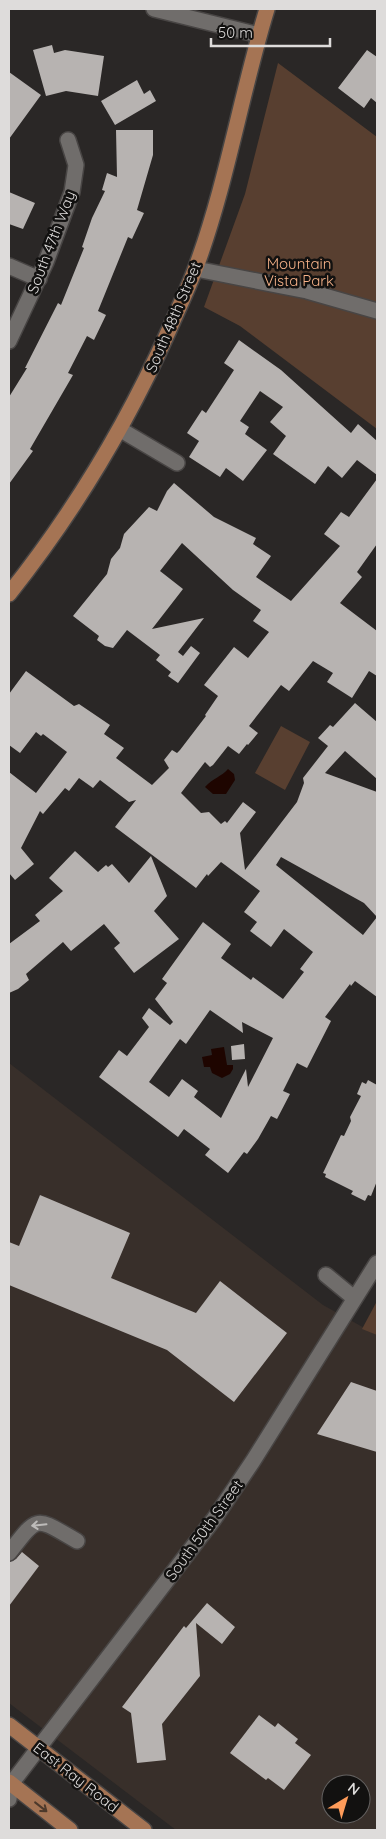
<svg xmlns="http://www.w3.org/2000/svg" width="386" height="1839" viewBox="0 0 386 1839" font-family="Quicksand,sans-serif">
  <rect width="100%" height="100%" fill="#2a2726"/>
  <path fill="#382f2a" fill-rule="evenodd" d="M9 1063 323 1305 377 1335V1830H176L9 1703ZM331 1784H361V1814H331Z"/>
  <path fill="#583f30" d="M278 63 377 137V429L240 326 204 307 245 194Z
    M281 726 310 742 285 790 255 773Z
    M377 1301V1335L362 1329Z"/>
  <path fill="#1e0500" d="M228 769 234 774 235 780 226 794H213L205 787C213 778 221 777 228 769Z
    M224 1047 227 1065H233V1069L230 1074 222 1078 212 1073 210 1067H204L202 1057 212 1055 211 1049Z"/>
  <path fill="#b7b3b1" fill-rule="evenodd" d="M52 45 54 53 65 50 104 56 98 96 66 91 46 96 33 50Z
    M367 50 377 57V103L371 98 364 108 338 88Z
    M9 72 41 95 9 139Z
    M137 80 144 94 150 90 156 101 115 125 101 101Z
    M116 130H153V155L137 210 144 213 132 239 128 237 98 311 106 315 94 340 87 336 68 373 73 375 30 449 33 451 9 484V397L27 368H25L58 303 61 305 84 248 82 247 92 218 105 191 102 190 107 173 117 177Z
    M9 192 35 203 23 229 9 224Z
    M239 340 281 370 351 433 358 424 377 441V475L357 460 342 478 328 466 315 484 273 454 286 436 270 422 283 407 260 391 240 421 249 427 245 434 267 450 243 481 226 468 220 477 189 457 199 441 187 433 202 410 206 413 234 370 224 363Z
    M377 479V544L357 572 362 577 340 603 377 631V676L369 671 352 698 327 682 333 673 313 661 289 691 281 685 249 726 258 733 248 745 247 744 239 754 228 746 213 765 210 767 205 762 181 793 201 813 209 812 221 824 225 821 227 823 243 802 256 812 240 833 245 870 297 802 304 783 303 778 328 746 318 738 330 725 333 727 355 703 377 722V779L345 751 325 773 377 792V997L355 981 351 986 350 984 325 1017 331 1021 307 1068 297 1063 283 1091 290 1094 277 1119 271 1116 258 1139 247 1154 244 1152 228 1173 205 1155 210 1149 184 1129 178 1137 99 1077 119 1050 127 1056 149 1027 142 1018 149 1008 170 1025 173 1022 155 999 167 983 162 979 203 922 231 944 221 958 251 980 253 977 283 999 304 972 300 969 313 952 284 929 271 947 250 931 257 922 244 912 260 891 221 862 208 876 207 874 196 888 115 827 136 800 129 802 100 780 93 788 79 778 69 791 65 788 43 814 40 811 21 848 34 864 15 880 9 873V772L36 793 67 752 43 734 41 736 36 732 20 753 9 745V694L26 671 74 706 79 704 110 725 104 734 124 748 116 758 152 785 169 768 164 760 172 750 177 753 180 750 206 716 205 715 218 696 204 685 234 647 248 658 269 632 253 621 261 610 233 590 182 543 160 571 183 589 152 629 204 618 178 652 183 656 191 646 200 653 178 683 168 676 171 672 156 660 160 655 127 630 113 648 105 646 97 640 99 636 73 616 107 574 111 559 120 548 124 534 149 507 157 511 167 491 174 483 214 517 256 538 253 544 271 556 256 577 291 601 340 546 324 534 341 512 349 517ZM281 857 364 903 377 917 363 935 276 865ZM210 1010 243 1033 242 1022 273 1038 248 1087 246 1069 221 1118 194 1097 198 1091 182 1079 169 1097 149 1082 180 1039 186 1044Z
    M75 851 98 872 106 865 108 867 112 864 129 883 151 856 167 896 154 911 179 939 134 973 114 948 120 943 104 924 71 951 63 942 26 974 29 980 18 989 9 993V944L40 921 35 915 63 891 49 878Z
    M244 1044 245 1059 232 1060 231 1046Z
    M368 1080 377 1085V1181L371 1196 368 1195 365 1201 351 1194 353 1191 325 1177 326 1174 323 1173 341 1135 344 1136 351 1121 350 1117 361 1096 357 1094 362 1082 366 1084Z
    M40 1195 130 1233 111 1278 196 1313 220 1281 287 1333 234 1402 167 1350 9 1285V1242L19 1246Z
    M351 1382 377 1391V1452L317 1434Z
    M22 1552 39 1566 9 1606V1562L16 1559Z
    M207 1603 235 1627 222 1644 196 1623 200 1676 162 1724 166 1760 137 1763 131 1713 122 1707 184 1626 186 1628Z
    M259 1715 275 1727 278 1723 298 1739 295 1743 311 1755 284 1790 268 1778 266 1780 230 1753Z"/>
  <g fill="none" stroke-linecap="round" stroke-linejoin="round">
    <g stroke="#484544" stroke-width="18">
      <path id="minor" d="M154 9 259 35
        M9 266 39 279
        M196 269 307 291 377 311
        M9 341 46 262 72 192 76 165 68 140
        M121 430 177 463
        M326 1275 354 1298
        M9 1553C39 1514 35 1517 77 1541
        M9 1799 11 1784 214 1519 253 1461 377 1263"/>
    </g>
    <g stroke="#484544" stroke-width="18">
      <path id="major" d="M9 594C75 511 126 426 169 330 178 309 188 289 196 267 227 183 241 94 267 9
        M9 1725 144 1830
        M9 1782 70 1830"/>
    </g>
    <use href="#minor" stroke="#706d6b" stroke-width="15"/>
    <use href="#major" stroke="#a57454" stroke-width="15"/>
  </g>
  <defs><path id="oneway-shaft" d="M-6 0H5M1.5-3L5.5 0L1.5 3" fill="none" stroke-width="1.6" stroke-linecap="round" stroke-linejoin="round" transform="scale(1.25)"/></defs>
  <use stroke="#bdbbb9" href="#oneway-shaft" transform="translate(39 1525) rotate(174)"/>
  <use stroke="#4d392b" href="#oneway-shaft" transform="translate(41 1807) rotate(38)"/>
  <g text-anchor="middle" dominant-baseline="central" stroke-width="5" stroke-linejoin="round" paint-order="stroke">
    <g font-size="15" fill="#dedcdb" stroke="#121110">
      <text transform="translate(51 242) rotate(-69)">South 47th Way</text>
      <text transform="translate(173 317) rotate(-67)">South 48th Street</text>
      <text transform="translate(204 1530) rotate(-54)">South 50th Street</text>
      <text transform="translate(76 1777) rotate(38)">East Ray Road</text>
    </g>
    <g font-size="15" fill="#f9b48a" stroke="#121110">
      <text x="299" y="263">Mountain<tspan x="299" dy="17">Vista Park</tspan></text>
    </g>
  </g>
  <rect width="386" height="1839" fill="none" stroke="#dedcdb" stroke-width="20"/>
  <g transform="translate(346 1799) rotate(38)"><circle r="24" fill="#121110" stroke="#646261"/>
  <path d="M0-4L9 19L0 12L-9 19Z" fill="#fe9b59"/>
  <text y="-8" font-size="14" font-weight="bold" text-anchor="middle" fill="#dedcdb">N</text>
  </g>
  <path d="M211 38v8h119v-8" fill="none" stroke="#dedcdb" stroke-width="2.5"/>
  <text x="218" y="38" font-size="15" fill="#dedcdb" stroke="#121110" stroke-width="4" paint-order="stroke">50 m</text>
</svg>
